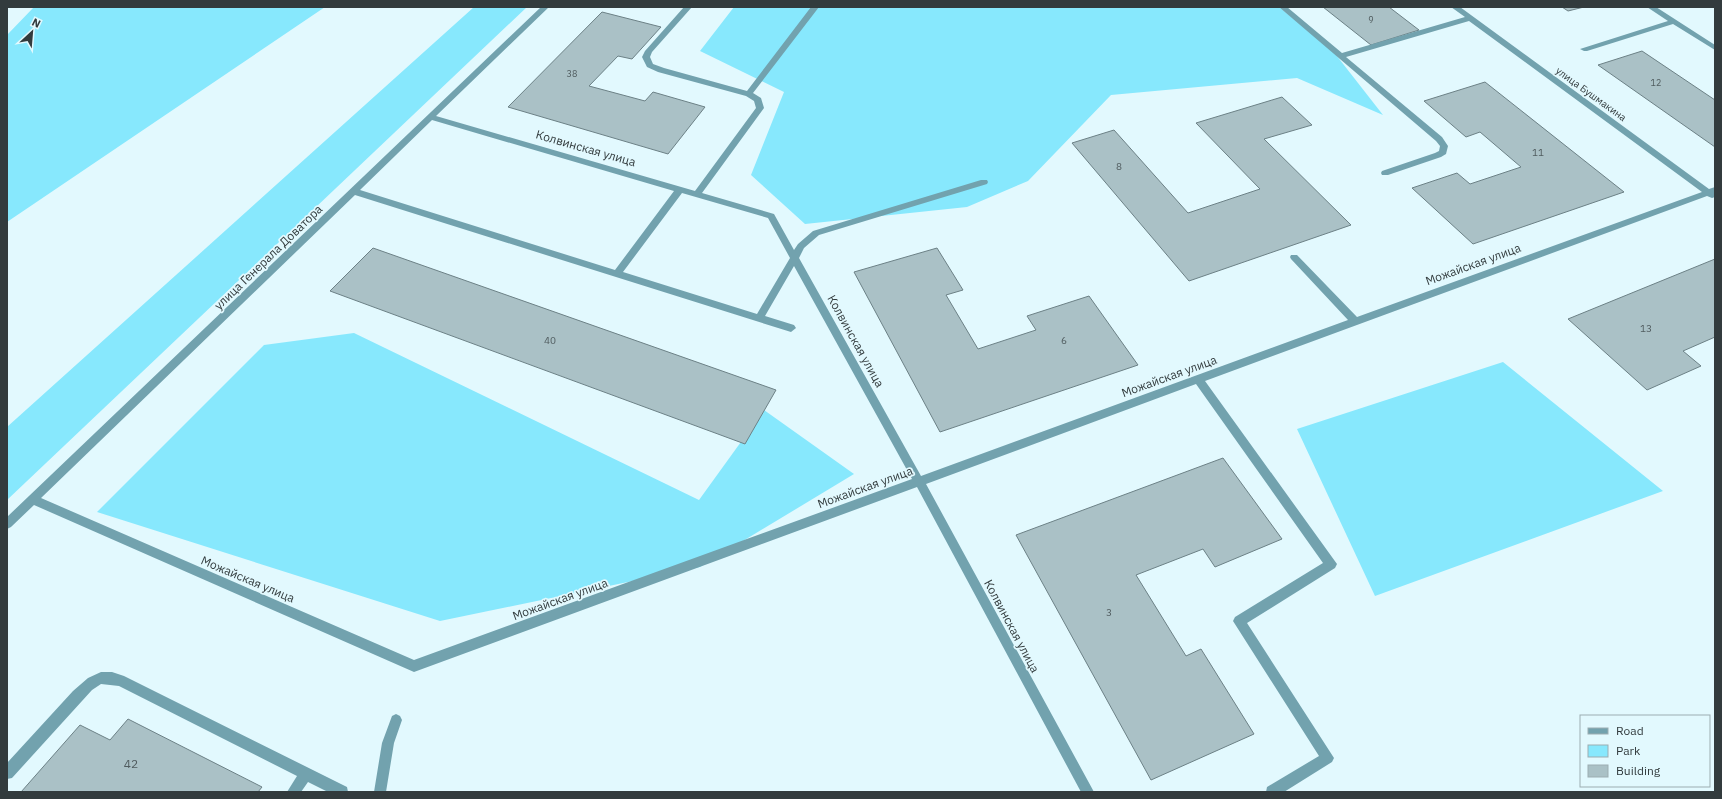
<svg xmlns="http://www.w3.org/2000/svg" width="1722" height="799" viewBox="0 0 1722 799" font-family="'IBM Plex Sans',sans-serif">
  <rect width="100%" height="100%" fill="#e2f9fe"/>
  <path fill="#87e8fd" d="M34 7H325L7 222V35Z
    M474 7H527L7 500V427Z
    M734 7H1279L1333 51 1383 115 1297 78 1111 95 1028 181 967 207 805 224 751 175 784 92 700 51Z
    M354 333 699 500 764 410 854 474 700 567 440 621 97 512 264 345Z
    M1503 362 1663 491 1375 596 1297 429Z"/>
  <path fill="#aac1c6" stroke="#6c8186" d="M1323 7H1389L1419 30 1371 45Z
    M1562 7H1584L1568 11Z
    M602 12 661 27 632 59 618 56 589 86 645 101 653 92 705 107 668 154 508 107Z
    M1642 51 1715 100V147L1598 65Z
    M1485 82 1624 192 1473 244 1412 188 1457 173 1470 184 1521 167 1480 132 1466 137 1424 101Z
    M1282 97 1312 125 1264 139 1351 225 1189 281 1072 143 1114 130 1188 213 1260 189 1196 123Z
    M373 248 776 390 745 444 330 291Z
    M937 248 963 290 946 295 978 349 1036 330 1027 316 1089 296 1138 365 940 432 854 272Z
    M1715 259V337L1683 351 1701 366 1647 390 1568 319Z
    M1223 458 1282 539 1215 567 1203 549 1136 575 1186 656 1201 649 1254 734 1151 780 1016 535Z
    M128 719 262 787 258 792H21L80 725 110 740Z"/>
  <g fill="none" stroke-linecap="round" stroke-linejoin="round">
    <path fill="#72a2ae" fill-rule="evenodd" d="M541 7H549L436 116 695 191 756 108 754 101 746 96 658 72 647 67 642 57 645 51 684 7H692L652 52 650 57 653 64 664 68 747 91 811 7H819L753 93 761 98 764 108 702 193 774 214 794 250 798 244 813 231 981 180H987L988 182 987 184 819 235 804 248 799 258 921 476 1348 320 1291 259 1290 257 1291 255H1297L1357 317 1702 192 1469 21 1346 57 1442 137 1448 146 1446 154 1441 157 1388 175H1382L1381 173 1382 171 1435 153 1439 151 1440 146 1436 141 1279 7H1287L1342 53 1465 17 1451 7H1460L1709 189 1715 187V197L1712 198 1707 196 1205 381 1337 564 1335 568 1247 623 1334 758 1332 762 1284 792H1266L1267 787 1319 756 1233 621 1235 617 1323 563 1196 384 926 484 1094 792H1081L917 487 414 672 34 505 11 527 7 529V517ZM432 120 674 191 615 270 360 190ZM682 193 768 218 790 258 757 314 623 272ZM355 195 791 332 796 328 794 325 765 316 794 266 912 479 414 660 41 498Z
      M1647 7H1656L1715 45V50L1673 24 1587 51H1584L1580 49 1668 21Z
      M101 672H112L124 676 347 787 348 792H328L308 782 301 792H287L297 776 119 686 101 684 92 690 12 778 7 779V763L73 691 88 678Z
      M396 714 400 716 402 720 394 743 386 792H374L382 743 392 716Z"/>
  </g>
  <g text-anchor="middle" dominant-baseline="central" stroke-width="3.5" stroke-linejoin="round" paint-order="stroke">
    <g font-size="9" fill="#505c5f">
      <text x="1371" y="19">9</text>
      <text x="572" y="73">38</text>
      <text x="1656" y="82">12</text>
    </g>
    <g font-size="10" fill="#323b3d" stroke="#e2f9fe">
      <text transform="translate(1591 94) rotate(36)">улица Бушмакина</text>
    </g>
    <g font-size="10" fill="#505c5f">
      <text x="1538" y="152">11</text>
      <text x="1119" y="166">8</text>
      <text x="1646" y="328">13</text>
      <text x="550" y="340">40</text>
      <text x="1064" y="340">6</text>
      <text x="1109" y="612">3</text>
    </g>
    <g font-size="12" fill="#323b3d" stroke="#e2f9fe">
      <text transform="translate(586 148) rotate(16)">Колвинская улица</text>
      <text transform="translate(268 257) rotate(-44)">улица Генерала Доватора</text>
      <text transform="translate(1473 264) rotate(-20)">Можайская улица</text>
      <text transform="translate(856 341) rotate(61)">Колвинская улица</text>
      <text transform="translate(1169 376) rotate(-20)">Можайская улица</text>
      <text transform="translate(865 487) rotate(-20)">Можайская улица</text>
      <text transform="translate(248 579) rotate(23)">Можайская улица</text>
      <text transform="translate(560 599) rotate(-20)">Можайская улица</text>
      <text transform="translate(1012 626) rotate(62)">Колвинская улица</text>
    </g>
    <g font-size="12" fill="#505c5f">
      <text x="131" y="763">42</text>
    </g>
  </g>
  <rect width="1722" height="799" fill="none" stroke="#323b3d" stroke-width="16"/>
  <rect x="1580" y="715" width="130" height="72" fill="#e2f9fe" stroke="#9cadb1"/>
  <rect x="1588" y="728" width="20" height="6" fill="#72a2ae" stroke="#9cadb1"/>
  <text x="1616" y="735" font-size="12" fill="#323b3d">Road</text>
  <rect x="1588" y="745" width="20" height="12" fill="#87e8fd" stroke="#9cadb1"/>
  <text x="1616" y="755" font-size="12" fill="#323b3d">Park</text>
  <rect x="1588" y="765" width="20" height="12" fill="#aac1c6" stroke="#9cadb1"/>
  <text x="1616" y="775" font-size="12" fill="#323b3d">Building</text>
  <g transform="translate(32 32) rotate(26)" stroke="#e2f9fe" stroke-width="3" paint-order="stroke">
  <path d="M0-3L7 15L0 10L-7 15Z" fill="#323b3d"/>
  <text y="-6" font-size="11" font-weight="bold" text-anchor="middle" fill="#323b3d">N</text>
  </g>
</svg>
